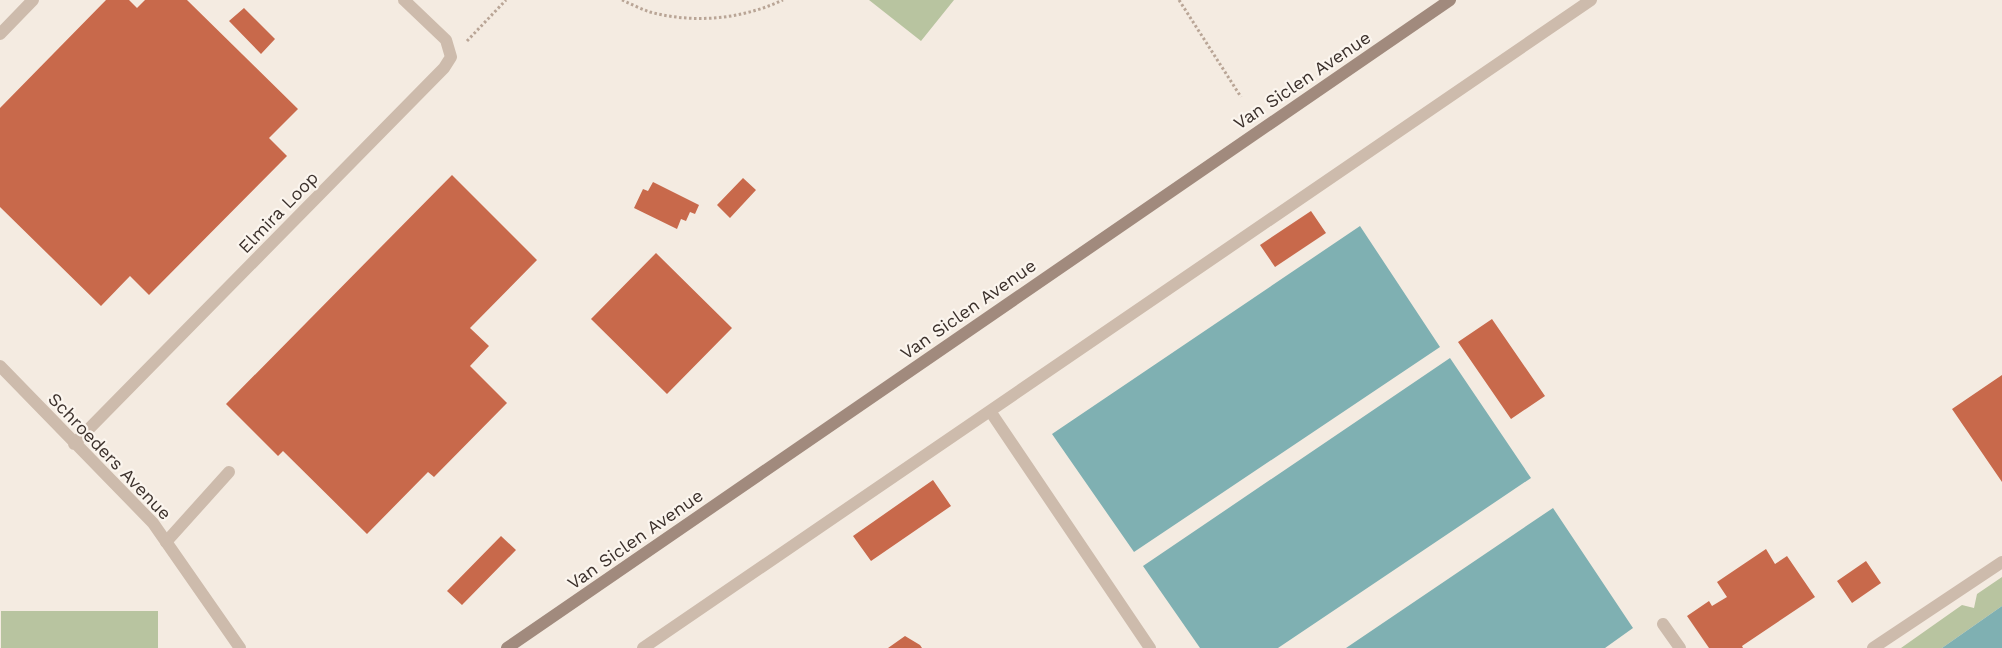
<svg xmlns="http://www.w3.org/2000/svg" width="2002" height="648" viewBox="0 0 2002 648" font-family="'Work Sans',sans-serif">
  <rect width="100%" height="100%" fill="#f4ebe1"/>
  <path fill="#b8c4a0" d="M869 0H954L921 41Z
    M2002 577V606L1942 648H1901L1962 605 1974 608 1977 594Z
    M1 611H158V648H1Z"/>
  <path fill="#7fb0b2" d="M1360 226 1440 347 1134 552 1052 434Z
    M1450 358 1531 478 1278 648H1200L1143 566Z
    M1553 508 1633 628 1605 648H1346Z
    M2002 606V648H1942Z"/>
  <path fill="#c8694b" d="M106 0H129L137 8 145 0H187L298 109 269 138 287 156 149 295 130 276 101 306 0 207V108Z
    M244 8 275 39 261 54 229 21Z
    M452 175 537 260 470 328 489 346 470 366 507 403 434 477 428 472 367 534 283 451 278 456 226 404Z
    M743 178 756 190 730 218 717 205Z
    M653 182 699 205 695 214 690 212 686 221 681 219 677 229 634 208 643 189 648 191Z
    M1311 211 1326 233 1275 267 1260 245Z
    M656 253 732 328 667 394 591 319Z
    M1492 319 1545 396 1511 419 1458 342Z
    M2002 375V482L1952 409Z
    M933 480 951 506 871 561 853 536Z
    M501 536 516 550 462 605 447 591Z
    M1766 549 1775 564 1787 556 1815 597 1742 646 1743 648H1709L1687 616 1709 601 1712 606 1727 597 1717 582Z
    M1866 561 1881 583 1852 603 1837 581Z
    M905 636 920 645 922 648H888Z"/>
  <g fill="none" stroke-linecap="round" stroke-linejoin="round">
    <path stroke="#b9a596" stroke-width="3" stroke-dasharray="2.5 2.5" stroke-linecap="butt" d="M622 0C631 4 641 9 650 12 695 24 742 19 783 0
      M1179 0 1241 97
      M467 41 506 0"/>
    <path stroke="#cdbbac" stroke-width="12" d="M990 411 1150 648
      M166 542 229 472
      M1663 624 1680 648
      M643 648 1591 0
      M1873 648 2002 562"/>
    <path stroke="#cdbbac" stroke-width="12" d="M0 34 33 0
      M0 366 153 523 240 648
      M74 444 444 68 451 57 446 40 404 0"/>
    <path stroke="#a18a7d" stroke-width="12" d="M507 648 1450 0"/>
  </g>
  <g text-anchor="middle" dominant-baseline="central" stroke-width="4.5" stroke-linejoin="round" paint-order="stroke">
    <g font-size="18" fill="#3b302b" stroke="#fbf5ee">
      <text transform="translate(1302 80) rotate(-34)">Van Siclen Avenue</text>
      <text transform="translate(278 212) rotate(-46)">Elmira Loop</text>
      <text transform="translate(968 309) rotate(-35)">Van Siclen Avenue</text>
      <text transform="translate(110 456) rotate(46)">Schroeders Avenue</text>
      <text transform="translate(635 539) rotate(-35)">Van Siclen Avenue</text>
    </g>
  </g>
</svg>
